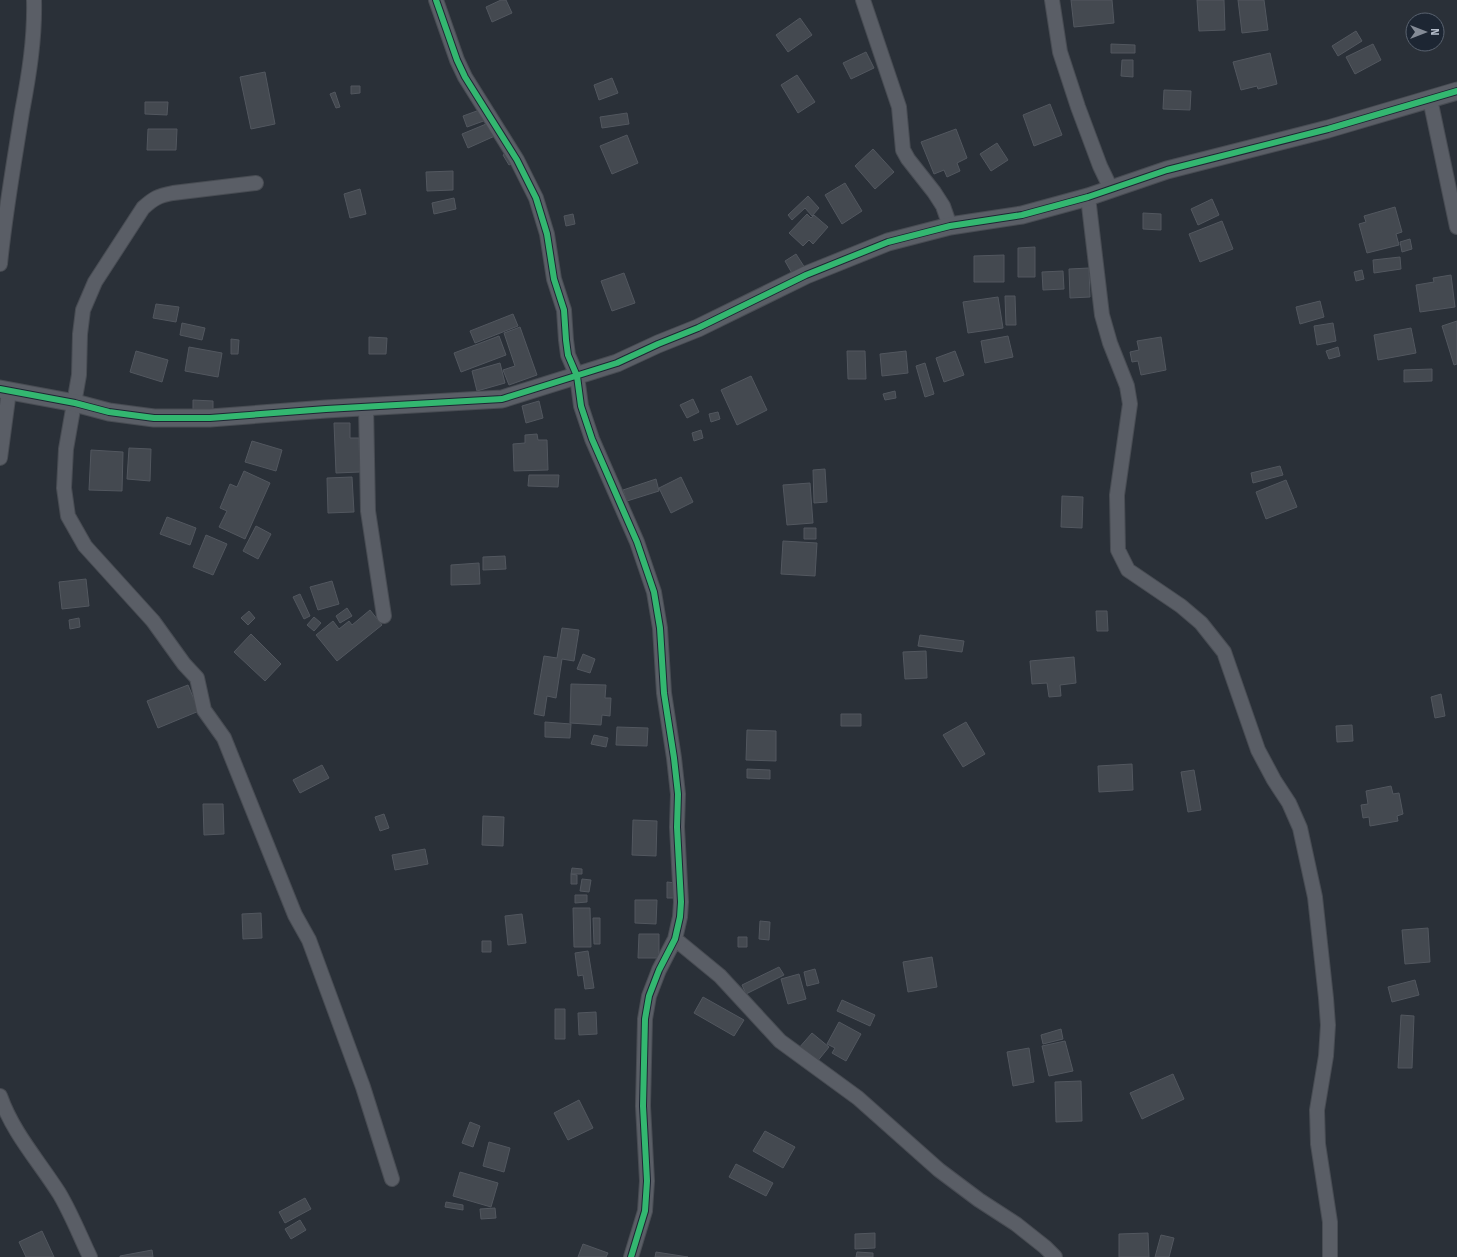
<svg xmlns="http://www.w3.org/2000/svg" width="1457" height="1257" viewBox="0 0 1457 1257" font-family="'Fira Sans',sans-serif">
  <rect width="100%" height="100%" fill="#2a3038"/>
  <path fill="#444950" stroke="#52575f" d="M501 0H506L512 13 492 22 486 7Z
    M1071 0H1112L1114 23 1074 27Z
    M1197 0H1224L1225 30 1199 31Z
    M1238 0H1264L1268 30 1242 33Z
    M800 18 812 35 788 52 776 35Z
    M1356 31 1362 41 1338 56 1332 46Z
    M1111 44 1135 45V53H1111Z
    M1373 44 1381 60 1355 74 1346 57Z
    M866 52 874 68 851 79 843 63Z
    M1270 53 1277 84 1258 89 1257 86 1241 90 1233 62Z
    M1122 60H1133V77L1121 76Z
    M265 72 275 124 251 129 240 77Z
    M797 75 815 102 798 113 781 85Z
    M612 78 618 93 599 100 594 85Z
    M351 86H360V93L351 94Z
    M1164 90 1191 91 1190 110 1163 109Z
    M335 92 340 107 336 108 330 94Z
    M145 102H168L167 115 145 114Z
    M1050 104 1062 135 1034 146 1023 115Z
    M485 108 489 119 467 127 463 116Z
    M627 113 629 124 602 128 600 117Z
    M491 122 497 135 468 148 462 134Z
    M148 129H177L176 150H147Z
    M956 129 967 158 957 163 960 171 947 177 944 170 934 174 921 142Z
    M627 135 638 163 612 174 600 146Z
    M997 143 1008 160 991 171 980 154Z
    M873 149 894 172 875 189 855 166Z
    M509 151 515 162 509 165 503 155Z
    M453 171V190L427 191 426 172Z
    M845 183 862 211 842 224 825 195Z
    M360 189 366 214 350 218 344 194Z
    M808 196 819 208 812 216 805 208 792 220 788 215Z
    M454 198 456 209 434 214 432 203Z
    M1212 199 1219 215 1198 225 1191 209Z
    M1395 207 1402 232 1396 234 1399 245 1367 253 1359 224 1366 222 1364 216Z
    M1143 213 1161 214V230L1143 229Z
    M573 214 575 224 566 226 564 216Z
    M807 214 811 218 814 215 828 227 813 244 809 240 803 246 789 233Z
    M1222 221 1233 249 1200 262 1189 234Z
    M1410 239 1412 249 1402 252 1400 242Z
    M1035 247V277H1018V248Z
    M796 254 805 268 793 275 785 261Z
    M1004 255V282H974V256Z
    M1400 257 1401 269 1374 273 1373 260Z
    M1089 268 1090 297 1070 298 1069 269Z
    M1362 270 1364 279 1356 281 1354 272Z
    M1063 271 1064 289 1043 290 1042 272Z
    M624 273 635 303 612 311 601 281Z
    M1451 275 1455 307 1420 312 1416 285 1434 282 1433 278Z
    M1005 296H1015L1016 325H1006Z
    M998 297 1003 328 968 333 963 302Z
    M1320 301 1324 317 1300 324 1296 307Z
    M156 304 179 307 176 322 153 318Z
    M513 314 518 326 475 343 470 331Z
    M1457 321V364L1454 365 1442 326Z
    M182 323 205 328 202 340 180 335Z
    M1333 323 1336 341 1317 345 1314 326Z
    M520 327 537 375 509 385 503 370 515 366 504 333Z
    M1411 328 1416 353 1378 360 1374 335Z
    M499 336 506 355 461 372 454 353Z
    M1008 336 1013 357 985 363 981 341Z
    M369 337 387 338 386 354H369Z
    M1161 337 1166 370 1141 375 1138 361 1132 362 1130 352 1139 350 1137 341Z
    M231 339 239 340 238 354H231Z
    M189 347 222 353 218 377 185 371Z
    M1338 347 1340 356 1329 359 1326 351Z
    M136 351 168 360 162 382 130 372Z
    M847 351H865L866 379H848Z
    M906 351 908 373 882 376 880 354Z
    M955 351 964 375 944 382 936 358Z
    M500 363 505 383 477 391 472 371Z
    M925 363 934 394 925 397 916 366Z
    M1432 369V381L1404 382V370Z
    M751 376 767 410 737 425 721 390Z
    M895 391 896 398 885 400 883 394Z
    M693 399 699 412 687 418 680 405Z
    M193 400 213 401V413L193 411Z
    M539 401 543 418 526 423 522 406Z
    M718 412 720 419 711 422 709 414Z
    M334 423H350V438H359L360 472 336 473Z
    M701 430 703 438 694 441 692 433Z
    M537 434 538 440H547L548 470 514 471 513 444 525 443V435Z
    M252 441 282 450 276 471 245 462Z
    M129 448 151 449 150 481 127 479Z
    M91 450 123 452 122 491 89 490Z
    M1280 466 1283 475 1253 483 1251 473Z
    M825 469 827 502 814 503 813 470Z
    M244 471 270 483 245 539 219 527 227 511 220 508 230 484 237 487Z
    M529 475H559L558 487 528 486Z
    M352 477 354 512 328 513 327 478Z
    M681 477 693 502 671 513 659 488Z
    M656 479 659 491 627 501 623 490Z
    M1286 480 1297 507 1266 519 1256 492Z
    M810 483 813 523 787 525 783 485Z
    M1062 496 1083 497 1082 528 1061 527Z
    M167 517 196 528 190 545 160 534Z
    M256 526 271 534 258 559 243 551Z
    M804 528H816V539H804Z
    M206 535 227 544 213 575 193 567Z
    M783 541 817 543 815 576 781 574Z
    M505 556 506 569 483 570V557Z
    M479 563 480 584 451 585V565Z
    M86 579 89 606 62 609 59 582Z
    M332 581 339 604 318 610 310 587Z
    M300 594 310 616 304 619 293 597Z
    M347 608 352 616 340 623 336 616Z
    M370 610 382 625 337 661 316 635 333 621 339 629 349 621 352 625Z
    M249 611 255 618 248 625 241 618Z
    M1096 611H1107L1108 631H1097Z
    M314 617 321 623 314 631 307 625Z
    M79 618 80 627 70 629 69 620Z
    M562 628 579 630 574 661 562 659 556 698 547 696 544 716 534 714 544 656 557 658Z
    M251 634 281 664 265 681 234 652Z
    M920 635 964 641 962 652 918 646Z
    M926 651 927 678 905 679 903 652Z
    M583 654 595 659 590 673 577 669Z
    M1074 657 1076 683 1060 685 1061 696 1049 697 1047 683 1032 684 1030 661Z
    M571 684 606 685 605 698H611L610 716 602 715 601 725 570 723Z
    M188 685 199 711 158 728 147 701Z
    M1441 694 1445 716 1435 718 1431 697Z
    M841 714H861V726H841Z
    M545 722 571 724 570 738 545 737Z
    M966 722 985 754 963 767 943 735Z
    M1352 725 1353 741 1337 742 1336 726Z
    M617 727 648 728 647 746 616 745Z
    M747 730 776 731V761L746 760Z
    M594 735 608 738 606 747 591 744Z
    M1132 764 1133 790 1099 792 1098 766Z
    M322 765 329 778 300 793 293 780Z
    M747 769 770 770V779L747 778Z
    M1194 770 1201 810 1188 812 1181 772Z
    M1391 786 1393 794 1399 793 1403 814 1397 816 1398 821 1370 826 1369 817 1363 818 1361 805 1368 804 1366 791Z
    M203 804H223L224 834 204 835Z
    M384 814 389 828 380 831 375 817Z
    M483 816 504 817 503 846 482 845Z
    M633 820 657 821 656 856 632 855Z
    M425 849 428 864 395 870 392 855Z
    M572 868 582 869V874H571Z
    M571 874 577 875V884H571Z
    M582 879 591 880 589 892 580 891Z
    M667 882 676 883V898H667Z
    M575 895H587V902L575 903Z
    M635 900H657L656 924 635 923Z
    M573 908H590L591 947H574Z
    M261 913 262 938 243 939 242 914Z
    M522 914 526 943 508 945 505 916Z
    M593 918H600V944H594Z
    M760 921 770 922 769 940 759 939Z
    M1428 928 1430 962 1405 964 1402 930Z
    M639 934H659V958H638Z
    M738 937H747V947H738Z
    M482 941H491V952H482Z
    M588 951 594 988 585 989 583 975 578 976 575 953Z
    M932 957 937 987 908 992 903 962Z
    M779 967 784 975 746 994 742 985Z
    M815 969 819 983 807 986 804 972Z
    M799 974 806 999 788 1004 781 979Z
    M1415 980 1419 995 1392 1002 1388 987Z
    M703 997 744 1020 734 1036 694 1013Z
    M842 1000 875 1015 870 1026 837 1011Z
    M555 1009H565V1039H555Z
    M596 1012 597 1034 579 1035 578 1013Z
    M1401 1015 1414 1016 1412 1068H1398Z
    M839 1022 861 1034 846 1061 832 1053 835 1048 827 1044Z
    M1061 1029 1063 1039 1043 1044 1041 1035Z
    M812 1033 829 1047 816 1063 798 1049Z
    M1065 1041 1073 1071 1049 1076 1042 1046Z
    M1029 1048 1034 1082 1013 1086 1007 1052Z
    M1173 1074 1184 1099 1142 1119 1130 1093Z
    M1081 1081 1082 1121 1056 1122 1055 1082Z
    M579 1100 593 1128 568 1140 554 1113Z
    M470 1122 480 1126 473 1147 462 1143Z
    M765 1131 795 1147 783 1168 753 1151Z
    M489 1142 510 1148 504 1172 483 1166Z
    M736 1164 773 1183 766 1196 729 1177Z
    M460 1172 498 1183 491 1207 453 1196Z
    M305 1198 311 1209 285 1223 279 1212Z
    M446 1202 463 1205V1210L445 1207Z
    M495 1208 496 1218 481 1219 480 1209Z
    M300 1220 306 1230 291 1239 285 1229Z
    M42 1231 54 1257H26L19 1242Z
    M875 1233V1248L855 1249V1234Z
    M1148 1233 1149 1257H1119V1234Z
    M1161 1235 1174 1238 1169 1257H1155Z
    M583 1244 608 1253 606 1257H578Z
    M152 1250 153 1257H120V1256Z
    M656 1252 688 1257H655Z
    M857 1252 873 1253V1257H856Z"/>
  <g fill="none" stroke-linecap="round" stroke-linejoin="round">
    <g stroke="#484c53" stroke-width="16">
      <path id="minor" d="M436 0 457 60 465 77 517 160 536 198 547 234 554 279 564 310 566 340 568 355 577 376 581 406 592 439 637 542 654 592 660 628 664 693 674 758 678 794 677 827 681 902 680 917 675 939 659 970 649 996 645 1019 643 1106 647 1181 645 1211 631 1257
        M863 0 899 107 903 150 908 159 934 192 943 206 950 226
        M1052 0 1060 52 1078 107 1100 166 1111 189
        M1430 99 1457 227
        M256 183 173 193C158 196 154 198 143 208L95 282 83 310 80 334 79 375 66 449 64 488 68 516 85 546 153 621 184 664 197 678 204 710 224 738 295 915 309 940 363 1087 392 1179
        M1088 197 1102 315 1110 343 1127 386 1130 404 1117 495 1118 550 1128 570 1181 606 1201 623 1224 652 1258 750 1274 780 1289 803 1300 828 1315 897 1326 998 1328 1025 1326 1056 1317 1110 1318 1144 1330 1222V1257
        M0 264C5 213 14 163 22 112 29 75 35 38 34 0
        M366 406 368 511 384 616
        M0 458 9 391
        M675 939 720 976 780 1041 858 1098 939 1170 979 1200 1016 1224 1045 1247 1055 1257
        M0 1096C13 1133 38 1160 59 1193 71 1213 80 1236 90 1257"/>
    </g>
    <g stroke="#484c53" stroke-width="19">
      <path id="tertiary" d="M0 389 75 403 109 412 154 418H210L326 409 502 399 617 363 658 344 698 328 806 275 888 242 950 226 1022 215 1088 197 1167 170 1328 129 1457 91"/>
    </g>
    <use href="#minor" stroke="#5a5e66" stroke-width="14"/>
    <use href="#tertiary" stroke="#5a5e66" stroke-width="17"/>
    <g stroke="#1d2633" stroke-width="8">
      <path id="cycleway" d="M436 0 457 60 465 77 517 160 536 198 547 234 554 279 564 310 566 340 568 355 577 376 581 406 592 439 637 542 654 592 660 628 664 693 674 758 678 794 677 827 681 902 680 917 675 939 659 970 649 996 645 1019 643 1106 647 1181 645 1211 631 1257
        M0 389 75 403 109 412 154 418H210L326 409 502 399 617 363 658 344 698 328 806 275 888 242 950 226 1022 215 1088 197 1167 170 1328 129 1457 91"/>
    </g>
    <use href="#cycleway" stroke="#33b770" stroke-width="6"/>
  </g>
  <g transform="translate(1425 32) rotate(90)"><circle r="19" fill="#1d2633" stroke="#59626f"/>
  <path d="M0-3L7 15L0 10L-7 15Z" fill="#848b96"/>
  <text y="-6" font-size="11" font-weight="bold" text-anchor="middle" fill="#b4bcc9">N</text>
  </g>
</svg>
